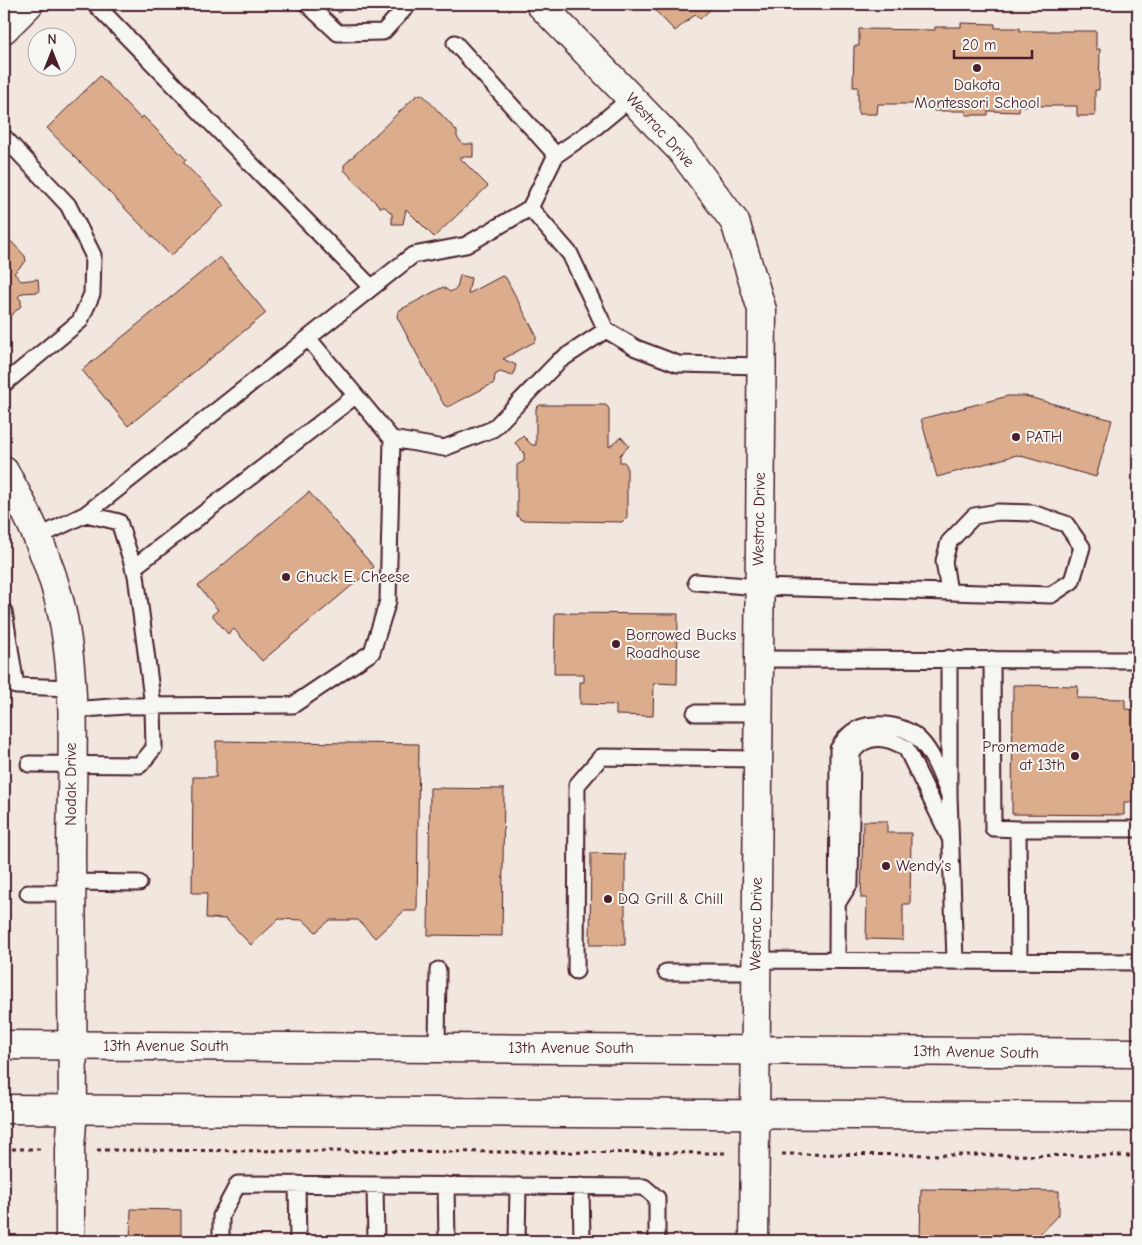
<svg xmlns="http://www.w3.org/2000/svg" width="1142" height="1245" viewBox="0 0 1142 1245" font-family="'Comic Neue',sans-serif">
  <rect width="100%" height="100%" fill="#f1e7de"/>
  <filter id="ink" filterUnits="userSpaceOnUse"><feTurbulence type="fractalNoise" baseFrequency=".02" numOctaves="2"/><feDisplacementMap in="SourceGraphic" scale="10" xChannelSelector="R" yChannelSelector="G"/><feConvolveMatrix kernelMatrix="1 2 1 2 8 2 1 2 1" color-interpolation-filters="sRGB"/></filter>
  <g filter="url(#ink)">
    <path fill="#dbad8d" stroke="#4a1f2b" d="M331 4H349L339 13Z
      M649 4H708L712 8 700 19 695 14 675 31Z
      M961 23 995 24V28H1020V31H1096V49H1100L1099 90H1095V116H1077V106H1019V112L988 111V115H966V111H934V104H878L877 114H858V87H853L854 46H859V29L935 30V27H961Z
      M100 76 141 119 143 116 186 159 183 162 224 205 171 256 47 128Z
      M422 94 457 131V137L463 144H473V157H459L488 186 434 237 406 209 403 224H392V214L385 207H380L344 170V165L417 95Z
      M4 234 25 256 26 261 14 273 21 281 38 279 39 292 22 293 18 297 21 300V306L4 322Z
      M220 257 266 313 128 426 82 370Z
      M460 275 471 278 468 294 502 276 506 278 536 335V341L503 359 516 365 513 376 500 372 495 375 494 383 448 407 444 405 397 317 398 311 443 287 450 292 457 288Z
      M1008 396H1025L1112 420 1096 477 1017 455 937 477 921 419Z
      M540 405H606L609 409V447L621 437 629 446 620 455V462H624L627 466V517L622 522 521 520 517 516V465L524 461V453L515 443 523 436 532 445H536V408Z
      M309 492 374 567 262 661 234 629 228 634 212 615 218 610 198 586Z
      M555 613 678 614 677 684 654 683 653 716 616 715V705L580 704V682H584V674H554Z
      M1013 685 1078 686 1077 698 1125 699V709L1138 710V802H1124V815L1012 814Z
      M216 741 419 744 417 911H404L375 938 358 920H330L316 932 303 920 279 919 251 945 226 919 206 918 207 893H192L193 777H216Z
      M430 788 504 789 502 936 428 935Z
      M863 821H887V833H911L910 904H903V940L866 939 867 898H861Z
      M591 853 625 854V945H590Z
      M921 1189 1059 1191V1214L1033 1241H920Z
      M131 1209 181 1210V1241H130Z"/>
    <g fill="none" stroke-linecap="round" stroke-linejoin="round">
      <g stroke="#4a1f2b" stroke-width="19">
        <path id="service" d="M95 4 371 287
          M307 4 338 33 383 32 409 4
          M455 43 556 155 530 208 570 254 606 330 636 348 678 364 761 366
          M4 137 68 205 93 255 92 294 80 321 4 384
          M556 155 591 131 631 98
          M308 338 392 439
          M86 514 413 255 466 245 530 208
          M133 568 355 396
          M696 582 759 587 949 592 944 561 949 542 974 516 998 512 1032 513 1066 524 1082 547 1072 581 1051 595 949 592
          M4 611 16 686 71 688
          M949 658V795L955 960
          M758 659 1138 660
          M992 659 993 828 1018 829
          M71 710 125 706 293 705 372 652 388 601 392 439 444 448 493 429 559 361 606 330
          M695 713H758
          M29 764 140 765 154 748 153 706 136 575 119 522 86 514 38 537
          M71 882 139 883
          M28 893H72
          M837 904 850 883 852 753C866 733 887 736 906 748L950 838
          M756 960 1138 962
          M837 960 838 749C847 734 856 726 874 725 923 722 933 757 949 795
          M1019 960 1018 829H1138
          M576 971 577 785 601 757 758 759
          M666 972H756
          M437 1047 438 970
          M297 1184 298 1241
          M375 1185 376 1241
          M446 1185 447 1241
          M581 1186 582 1241
          M221 1241V1216L238 1184 644 1187 657 1198V1241
          M517 1241 518 1186"/>
      </g>
      <g stroke="#4a1f2b" stroke-width="31">
        <path id="minor" d="M4 471C27 511 46 551 58 596 80 679 71 770 71 856 71 940 73 1025 73 1110L70 1149V1241"/>
      </g>
      <g stroke="#4a1f2b" stroke-width="31">
        <path id="tertiary" d="M540 4 681 150 735 222 762 310 754 1241
          M4 29 29 4"/>
      </g>
      <g stroke="#4a1f2b" stroke-width="31">
        <path id="secondary" d="M4 1045 1138 1053
          M4 1109 1138 1117"/>
      </g>
      <path stroke="#4a1f2b" stroke-width="3" stroke-dasharray="4 4" stroke-linecap="butt" d="M4 1149H43
        M97 1150 728 1153
        M782 1154 1138 1156"/>
      <use href="#service" stroke="#f6f6f2" stroke-width="15"/>
      <use href="#minor" stroke="#f6f6f2" stroke-width="28"/>
      <use href="#tertiary" stroke="#f6f6f2" stroke-width="28"/>
      <use href="#secondary" stroke="#f6f6f2" stroke-width="28"/>
    </g>
  </g>
  <g fill="#4a1f2b" stroke="#f6f6f2" stroke-width="2">
    <circle cx="977" cy="68" r="5"/>
    <circle cx="1016" cy="437" r="5"/>
    <circle cx="286" cy="577" r="5"/>
    <circle cx="616" cy="644" r="5"/>
    <circle cx="1075" cy="756" r="5"/>
    <circle cx="886" cy="866" r="5"/>
    <circle cx="608" cy="899" r="5"/>
  </g>
  <g text-anchor="middle" dominant-baseline="central" stroke-width="4" stroke-linejoin="round" paint-order="stroke">
    <g font-size="16" fill="#4a1f2b" stroke="#f6f6f2" text-anchor="start">
      <text x="977" y="85" text-anchor="middle">Dakota<tspan x="977" dy="18">Montessori School</tspan></text>
      <text x="1026" y="437">PATH</text>
      <text x="296" y="577">Chuck E. Cheese</text>
      <text x="626" y="635">Borrowed Bucks<tspan x="626" dy="18">Roadhouse</tspan></text>
      <text x="1065" y="747" text-anchor="end">Promemade<tspan x="1065" dy="18">at 13th</tspan></text>
      <text x="896" y="866">Wendy's</text>
      <text x="618" y="899">DQ Grill &amp; Chill</text>
    </g>
    <g font-size="16" fill="#4a1f2b" stroke="#f6f6f2">
      <text transform="translate(660 130) rotate(48)">Westrac Drive</text>
      <text transform="translate(759 519) rotate(-89)">Westrac Drive</text>
      <text transform="translate(71 784) rotate(-90)">Nodak Drive</text>
      <text transform="translate(756 924) rotate(-89)">Westrac Drive</text>
      <text x="166" y="1046">13th Avenue South</text>
      <text x="571" y="1048">13th Avenue South</text>
      <text transform="translate(976 1052) rotate(1)">13th Avenue South</text>
    </g>
  </g>
  <rect width="1142" height="1245" fill="none" stroke="#f6f6f2" stroke-width="20"/>
  <rect x="10" y="10" width="1122" height="1225" fill="none" stroke="#4a1f2b" stroke-width="2" filter="url(#ink)"/>
  <g transform="translate(52 52)"><circle r="24" fill="#f6f6f2" stroke="#b1a0a2"/>
  <path d="M0-4L9 19L0 12L-9 19Z" fill="#4a1f2b"/>
  <text y="-8" font-size="14" font-weight="bold" text-anchor="middle" fill="#4a1f2b">N</text>
  </g>
  <path d="M954 50v8h78v-8" fill="none" stroke="#4a1f2b" stroke-width="2.5"/>
  <text x="962" y="50" font-size="15" fill="#4a1f2b" stroke="#f6f6f2" stroke-width="4" paint-order="stroke">20 m</text>
</svg>
